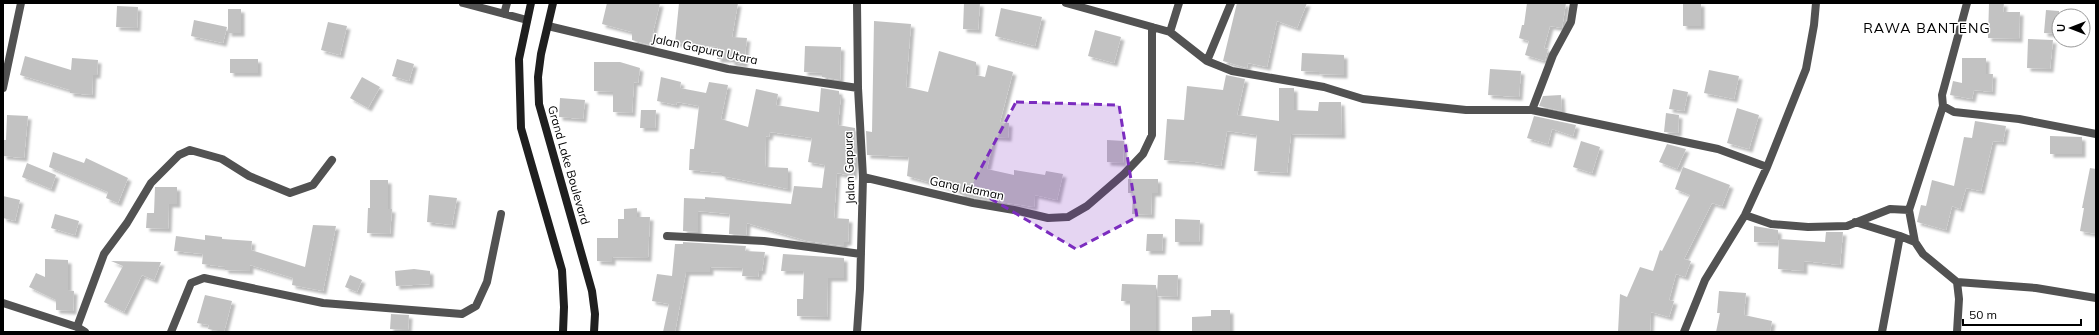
<svg xmlns="http://www.w3.org/2000/svg" width="2099" height="335" viewBox="0 0 2099 335" font-family="Mulish,sans-serif">
  <defs>
    <filter id="shadow"><feDropShadow dx="3.5" dy="3.5" stdDeviation="1" flood-color="#0004"/></filter>
  </defs>
  <rect width="100%" height="100%" fill="#fff"/>
  <path fill="#c2c2c2" filter="url(#shadow)" d="M607 3H660L650 45 632 40V32L602 24Z
    M679 3H738L732 37 747 38 744 64 731 62V59H717L718 47 675 43Z
    M964 3H980L978 30 963 29Z
    M1237 3H1307L1297 28 1277 21 1267 67 1248 63 1247 68 1223 61Z
    M1527 3H1566L1562 28 1550 26 1544 48 1548 49 1545 61 1525 55 1529 41 1519 38 1522 25H1524Z
    M1683 3H1701V26H1683Z
    M1989 3H2004L2003 12H2020L2019 39 1988 38Z
    M117 6 138 7 137 28 116 27Z
    M1001 8 1042 17 1035 46 995 36Z
    M228 9H241V33H228Z
    M2046 10 2059 11V34L2044 33Z
    M194 20 227 27 223 43 191 36Z
    M874 21 911 24 906 87 928 92 939 51 976 62V75L985 77 988 65 1013 72 1000 122 1009 123 1008 138 994 137 987 169 1014 175V170L1045 175 1046 171 1063 174 1057 200 1035 195 1034 207 974 198 960 194V191L907 176 909 157 867 155 866 131 872 132Z
    M328 22 347 26 340 55 321 50Z
    M1095 30 1121 37 1114 63 1088 56Z
    M2028 39 2053 40 2050 69 2027 68Z
    M805 46 841 47 840 80 822 77V73L804 72Z
    M1302 53 1344 55V75L1319 74V72L1301 71Z
    M25 56 71 70 72 58 98 60 97 75H93L92 95 70 93V90L20 75Z
    M1962 58H1986V74H1993L1992 92 1974 90 1972 99 1950 95 1953 81 1962 83Z
    M230 59H258V73H230Z
    M397 59 414 64 409 81 392 76Z
    M594 62H620L640 68 638 83 634 82 632 113 613 112V92L594 91Z
    M1490 69 1521 71 1519 97 1488 95Z
    M1709 70 1739 76 1734 99 1704 93Z
    M1226 75 1245 79 1237 115 1279 121V88H1294V110L1318 111 1319 102H1341L1342 135 1291 134 1287 173 1254 171 1257 135 1227 131 1221 166 1195 162 1164 160 1167 119 1184 120 1187 86 1223 90Z
    M362 77 380 87 368 108 350 98Z
    M661 77 681 82 680 88 706 93 709 82 728 85 721 119 748 127 756 89 778 94 776 105 819 112 821 88 839 91V95H841L838 125 855 128 856 157 853 176 837 173 834 218 849 219 848 242H844V246L807 241 747 223 746 235 729 234 730 214 698 211V232L683 231 684 198 705 199V197L791 204 794 186 822 188 825 165 808 162 812 138 770 132 769 137 766 136 765 167 788 168V189L722 176V173L689 170 690 149H694L699 106 677 102 676 105 657 101Z
    M1673 89 1688 92 1684 111 1669 109Z
    M1561 95 1562 111 1539 106 1543 96Z
    M560 98 585 100 583 119 559 117Z
    M1737 108 1759 115 1749 149 1727 143Z
    M641 110H656L655 128H640Z
    M1666 113 1679 115 1678 133 1664 132Z
    M7 115 28 116 24 158 3 156V140H6Z
    M1534 116 1576 125 1573 136 1552 129 1548 144 1527 138Z
    M1975 121 2006 126 2003 142 1993 141 1981 191 1966 188 1960 209 1952 206 1946 230 1917 222 1921 205 1926 206 1932 180 1954 186 1964 137 1972 138Z
    M2050 136 2082 137V154H2050Z
    M1107 140 1124 141 1123 163 1107 162Z
    M1581 141 1600 147 1592 173 1573 167Z
    M1667 144 1686 149 1677 169 1659 162Z
    M53 152 84 163 86 158 128 178 118 203 106 198 108 192 49 167Z
    M27 163 56 175 51 189 22 177Z
    M1683 167 1730 185 1722 206 1712 203 1684 259 1691 261 1685 277 1676 274 1669 300 1674 301 1669 317 1651 312 1650 332H1618L1620 294 1627 297 1640 267 1653 271 1660 250 1662 251 1690 195 1675 189Z
    M2090 168 2096 169V234L2080 231 2084 208H2082Z
    M1128 179H1158V193H1152L1151 215 1132 214 1133 193H1128Z
    M370 180H388V209H392L390 234 367 233 368 208H370Z
    M155 187H177V204H169L168 229 146 228 147 213H154Z
    M429 195 457 198 452 225 427 222Z
    M3 196 20 200 15 221 3 218Z
    M637 208V217H650L648 258 612 257V262L597 261V238H618V219H624V209Z
    M55 214 79 221 75 235 51 228Z
    M1175 219 1200 220 1199 242H1175Z
    M313 225 336 226 323 291 292 285 293 278 250 265V271L225 270V267L202 264 203 254 174 251 176 236 205 240V235L222 237V239L252 241 251 250 305 267Z
    M1754 226 1778 230V243L1754 242Z
    M1826 232H1843L1840 265 1804 261V271L1778 269 1779 239 1825 242Z
    M1147 234H1163L1162 251H1146Z
    M683 242 746 246 745 251 765 252 762 271H759L758 277 742 276 743 268 710 267V272H686L675 332H663L669 304 652 301 657 274 672 276 675 244H683Z
    M783 254 844 258V278H828L827 317 797 316V299H803L804 271H781Z
    M45 259 68 260V290L74 291 73 311 56 310V300L29 287 36 273 45 277Z
    M111 261 161 262 154 280 142 275 124 312 104 302 123 266Z
    M414 269 430 271V284L396 286 395 271Z
    M350 275 362 280 357 292 345 287Z
    M1158 275H1178L1177 297 1157 296Z
    M1122 284 1156 285V332H1130V301H1121Z
    M1719 291 1746 293 1744 315 1772 321 1770 332H1716L1720 313H1717Z
    M205 295 232 301 224 332 208 329 209 325 197 323Z
    M1211 310H1230V332H1192V317L1211 316Z
    M391 314 409 315 408 330 390 329Z"/>
  <g fill="none" stroke-linecap="round" stroke-linejoin="round">
    <path stroke="#525252" stroke-width="8" d="M463 3 527 20
      M1066 3 1170 32 1207 61 1232 71 1324 87 1363 99 1466 110H1532L1718 149 1767 167
      M504 14 507 3
      M548 26 728 69 858 88
      M1170 32 1179 3
      M1207 61 1231 3
      M3 88 21 3
      M1943 106 1954 112 2019 119 2096 134
      M1532 110 1553 55 1571 22 1574 3
      M863 177 973 203 1014 210 1048 218 1068 217 1087 206 1124 174 1143 154 1152 135V27
      M1909 210 1943 106 1942 95 1967 3
      M1745 215 1771 224 1808 227 1847 226 1890 209 1909 210 1915 242 1923 254 1957 282 1959 299 1957 332
      M1855 222 1900 236
      M667 236 764 241 861 254
      M1957 282 2036 288 2096 298
      M3 303 77 327 85 332
      M77 327 104 254 127 223 151 183 179 155 190 150 222 159 249 176 290 193 313 185 332 160
      M171 332 191 283 204 278 323 303 462 314 476 306 487 282 501 214
      M857 332 860 289 863 177 858 88 857 3
      M1684 332 1705 280 1745 215 1767 167 1806 69 1814 25 1816 3
      M1882 332 1900 236 1915 242"/>
    <path stroke="#1f1f1f" stroke-width="8" d="M531 3 519 59 521 128 562 270 564 307 563 332
      M553 3 541 54 538 77 539 104 592 291 595 314 594 332"/>
  </g>
  <path fill="#7b2cbf" fill-opacity="0.2" stroke="#7b2cbf" stroke-width="3" stroke-dasharray="8 5" stroke-linejoin="round" d="M1016 102 1119 105 1137 217 1076 249 971 187Z"/>
  <g text-anchor="middle" dominant-baseline="central" stroke-width="3" stroke-linejoin="round" paint-order="stroke">
    <g font-size="12" fill="#000" stroke="#fff">
      <text transform="translate(705 49) rotate(12)">Jalan Gapura Utara</text>
      <text transform="translate(569 165) rotate(74)">Grand Lake Boulevard</text>
      <text transform="translate(849 168) rotate(-92)">Jalan Gapura</text>
      <text transform="translate(967 188) rotate(12)">Gang Idaman</text>
    </g>
    <g font-size="14" letter-spacing="1" fill="#000" stroke="#fff">
      <text x="1927" y="28">RAWA BANTENG</text>
    </g>
  </g>
  <rect width="2099" height="335" fill="none" stroke="#000000" stroke-width="8"/>
  <g transform="translate(2071 28) rotate(270)"><circle r="19" fill="#ffffff" stroke="#999999"/>
  <path d="M0-3L7 15L0 10L-7 15Z" fill="#000000"/>
  <text y="-6" font-size="11" font-weight="bold" text-anchor="middle" fill="#000000">U</text>
  </g>
  <path d="M1963 319v6h118v-6" fill="none" stroke="#000000" stroke-width="2"/>
  <text x="1969" y="319" font-size="12" fill="#000000" stroke="#ffffff" stroke-width="3" paint-order="stroke">50 m</text>
</svg>
